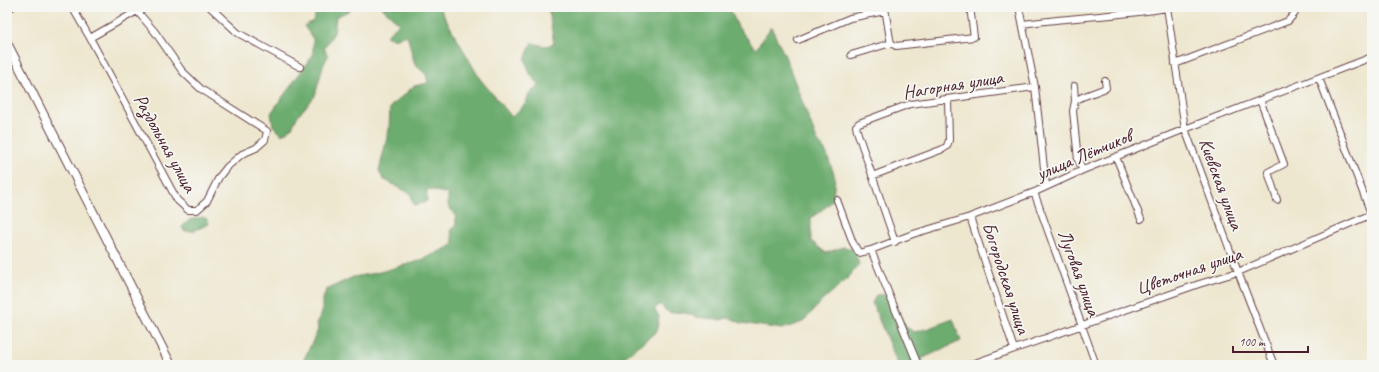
<svg xmlns="http://www.w3.org/2000/svg" width="1379" height="372" viewBox="0 0 1379 372" font-family="Caveat,sans-serif">
  <rect width="100%" height="100%" fill="#f6f6f2"/>
  <filter id="ink" filterUnits="userSpaceOnUse"><feTurbulence type="fractalNoise" baseFrequency=".025" numOctaves="2"/><feDisplacementMap in="SourceGraphic" scale="8" xChannelSelector="R" yChannelSelector="G"/><feConvolveMatrix kernelMatrix="1 2 1 2 8 2 1 2 1" color-interpolation-filters="sRGB"/></filter>
  <filter id="wash" filterUnits="userSpaceOnUse"><feTurbulence type="fractalNoise" baseFrequency=".012" numOctaves="4" result="noise"/><feDisplacementMap in="SourceGraphic" scale="16" xChannelSelector="R" yChannelSelector="G"/><feGaussianBlur stdDeviation="0.9" result="paint"/><feColorMatrix in="noise" values="0 0 0 0 0 0 0 0 0 0 0 0 0 0 0 0 0 1.4 0 .05"/><feComposite in="paint" operator="in"/></filter>
  <g filter="url(#wash)">
    <rect width="100%" height="100%" fill="#eee7cf"/>
    <path fill="#6cac6e" stroke="#5b664c" d="M318 7H356L336 17 334 33 324 48 328 56 323 66 315 96 297 117 292 128 282 135 273 126 271 113 313 55V39L304 26 313 21Z
      M381 7H439L480 79 512 117 526 103 529 93 539 85 530 74 525 59 532 43 545 46 554 44 548 7H729L738 27 756 49 771 27 785 56 817 140 826 152 835 177 833 199 827 206 811 218V241L826 253 843 247 854 249 859 264 849 277 822 301 803 322 782 329 741 323 733 319 727 318 721 320 696 317 683 312 670 313 664 309 661 304 654 309 659 316 657 331 615 365H290L303 361 318 330 317 322 322 313V302L326 290 353 277 380 272 419 261 449 247 453 242 451 231 456 225 455 214 448 206V194L427 189V201L415 206 412 200 411 194 383 179 379 171 389 129 390 107 414 86 428 83 426 74 415 65 407 35 393 39 386 36 399 23Z
      M203 217 207 219 209 224 193 231H184L182 227 189 220Z
      M891 294 905 326 914 332 929 328 953 319 961 341 921 359 925 365H898L872 303 876 295Z"/>
  </g>
  <g filter="url(#ink)">
    <g fill="none" stroke-linecap="round" stroke-linejoin="round">
      <g stroke="#633d44" stroke-width="8">
        <path id="street" d="M72 7 90 38 177 200 188 210H197L207 201 219 177 227 167 242 154 256 148 265 140 267 131 201 89 182 71 155 32 137 11
          M210 7 238 33 300 67
          M1019 7 1035 87 1046 186
          M1167 7 1185 129 1238 272 1274 365
          M885 8 890 39 891 43
          M7 10 12 7
          M1023 24C1071 17 1119 16 1167 8
          M90 38 144 7
          M798 40 850 18 885 11
          M851 55 891 43 896 46 974 37 970 7
          M1175 64 1288 21 1295 13V7
          M1319 78 1372 216
          M1074 86 1075 101 1073 111 1077 150 1078 160 1083 170
          M1260 100 1284 164 1268 172 1277 200
          M1075 101 1082 97 1106 88 1105 81
          M1116 157 1141 219
          M872 176 943 149 947 146 949 140 948 100
          M1034 192 1096 365
          M837 200 853 243 859 253 871 250 913 234 970 217 1037 191 1083 170 1185 129 1372 57
          M970 217 1014 349
          M895 242 857 131 856 126 859 123 910 104 1035 87
          M871 250 918 365
          M969 365 1199 284 1238 272 1372 214"/>
      </g>
      <g stroke="#633d44" stroke-width="10">
        <path id="secondary" d="M7 43 171 365"/>
      </g>
      <use href="#street" stroke="#fff" stroke-width="6"/>
      <use href="#secondary" stroke="#fff" stroke-width="8"/>
    </g>
  </g>
  <g text-anchor="middle" dominant-baseline="central" stroke-width="3.5" stroke-linejoin="round" paint-order="stroke">
    <g font-size="19" fill="#4a1f2b" stroke="#f6f6f2">
      <text transform="translate(953 85) rotate(-9)">Нагорная улица</text>
      <text transform="translate(165 143) rotate(61)">Раздольная улица</text>
      <text transform="translate(1084 155) rotate(-23)">улица Лётчиков</text>
      <text transform="translate(1221 184) rotate(70)">Киевская улица</text>
      <text transform="translate(1189 271) rotate(-19)">Цветочная улица</text>
      <text transform="translate(1079 273) rotate(70)">Луговая улица</text>
      <text transform="translate(1006 278) rotate(72)">Богородская улица</text>
    </g>
  </g>
  <rect width="1379" height="372" fill="none" stroke="#f6f6f2" stroke-width="24"/>
  <path d="M1233 346v6h75v-6" fill="none" stroke="#4a1f2b" stroke-width="2"/>
  <text x="1239" y="346" font-size="12" fill="#4a1f2b" stroke="#f6f6f2" stroke-width="3" paint-order="stroke">100 m</text>
</svg>
